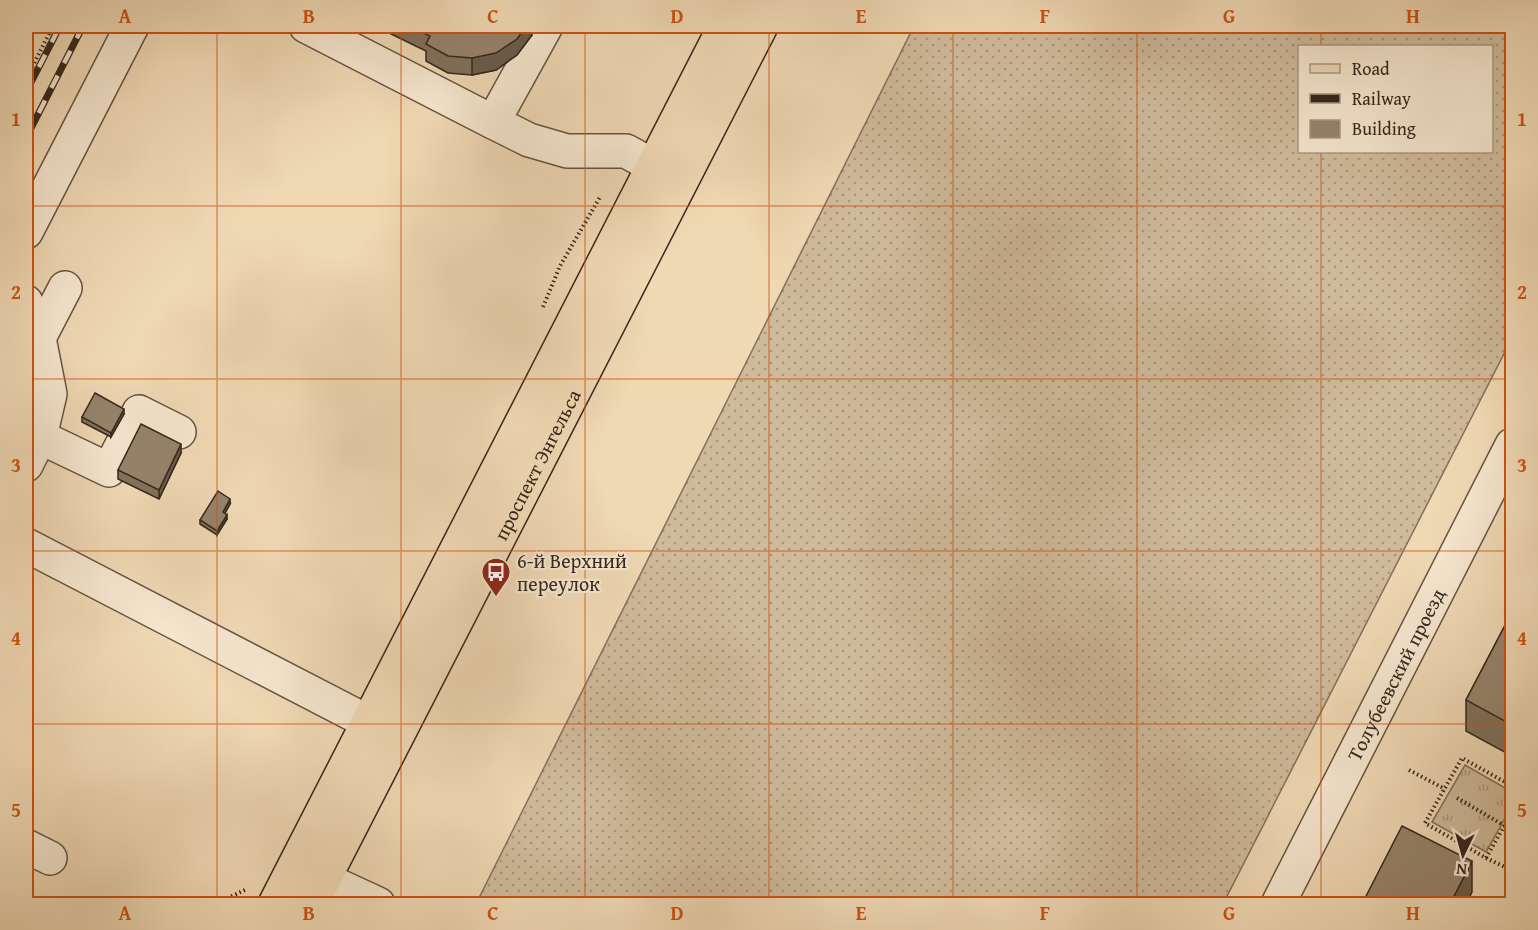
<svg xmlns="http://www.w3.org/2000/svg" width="1538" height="930" viewBox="0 0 1538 930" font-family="'Gentium Book Plus',serif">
  <defs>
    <pattern id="grass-dots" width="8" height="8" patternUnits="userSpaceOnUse" patternTransform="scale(1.5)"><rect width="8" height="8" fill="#cfba9a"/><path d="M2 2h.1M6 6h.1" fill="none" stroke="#a9977d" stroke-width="1.8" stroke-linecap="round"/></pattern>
    <pattern id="park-tufts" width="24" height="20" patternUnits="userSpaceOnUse" patternTransform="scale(1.5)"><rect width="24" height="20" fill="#cfba9a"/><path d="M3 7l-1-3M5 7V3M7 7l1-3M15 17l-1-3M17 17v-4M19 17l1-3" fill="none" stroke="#a9977d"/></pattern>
  </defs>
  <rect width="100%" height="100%" fill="#efd8b4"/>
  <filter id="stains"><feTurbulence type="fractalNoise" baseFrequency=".00333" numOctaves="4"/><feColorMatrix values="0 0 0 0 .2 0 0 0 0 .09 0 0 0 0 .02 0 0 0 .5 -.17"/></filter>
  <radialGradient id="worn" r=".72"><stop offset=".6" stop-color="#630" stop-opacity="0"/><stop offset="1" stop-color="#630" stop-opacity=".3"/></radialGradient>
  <path fill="url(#grass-dots)" stroke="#82705b" stroke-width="1.5" fill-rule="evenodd" d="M914 26H1512V338L1223 904H476ZM1300 46H1492V152H1300Z"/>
  <path fill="url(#park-tufts)" stroke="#82705b" stroke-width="1.5" d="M1465 765 1512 792V806L1486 852 1432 822Z"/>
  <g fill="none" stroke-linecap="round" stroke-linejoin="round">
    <g stroke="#645342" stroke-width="36">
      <g id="minor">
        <path d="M306 26 493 122 546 26"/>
        <path d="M493 122 529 140 567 151H626L653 166"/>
        <path d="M26 232 132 26"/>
        <path d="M26 302 30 321 39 338 50 394 40 437 26 465"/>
        <path d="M39 338 65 288"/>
        <path d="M40 437 109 470 139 412 179 432"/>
        <path d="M26 545 395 736"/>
        <path d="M26 846 50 858"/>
        <path d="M324 879 378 904"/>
        <path id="s1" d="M1278 904 1512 445"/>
      </g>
    </g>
    <g stroke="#35271c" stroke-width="36">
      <g id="major">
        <path d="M275 904 725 26"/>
        <path id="s2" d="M311 904 761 26"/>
      </g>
    </g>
    <path stroke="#35271c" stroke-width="4" stroke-dasharray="1.5 3" stroke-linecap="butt" d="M26 79 53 26
      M543 307 560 266 600 197
      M1409 770 1445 789
      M1512 786 1462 758 1425 823 1486 858 1512 812
      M1457 798 1512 830
      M1486 858 1505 867
      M215 904 247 889"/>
    <use href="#minor" stroke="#f5e6ce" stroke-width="33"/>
    <use href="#major" stroke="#efd8b4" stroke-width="33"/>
    <g stroke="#35271c" stroke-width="7">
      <path id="rail" d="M26 92 60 26
        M26 138 83 26"/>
    </g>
    <use href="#rail" stroke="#f5e6ce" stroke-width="4.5" stroke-dasharray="14" stroke-linecap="butt"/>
  </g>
  <path fill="#81715c" stroke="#35271c" stroke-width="1.5" d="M375 26H532V35L517 55 496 70 472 75 448 73 426 61V51Z
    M124 414 111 437 82 422V417Z
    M181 453 159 499 118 479V470Z
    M230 504 225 513 227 519 217 535 200 524V520Z
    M1512 612V756L1466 731V700Z"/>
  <path fill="#695c4b" stroke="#35271c" stroke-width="1.5" d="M525 26H532V35L517 55 496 70 472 75V58Z
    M124 409V414L111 437V433Z
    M181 444V453L159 499V490Z
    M230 499V504L223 517V512Z
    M227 515V519L217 535V531Z
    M1472 861V892L1466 904H1450Z"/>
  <path fill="#96836b" stroke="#35271c" stroke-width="1.5" d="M408 26H526L517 39 496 53 472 58 448 56 426 44 430 36Z
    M95 393 124 409 111 433 82 417Z
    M141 424 181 444 159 490 118 470Z
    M218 491 230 499 223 512 227 515 217 531 200 520Z
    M1512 612V725L1466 700Z
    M1402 826 1472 861 1450 904H1362Z"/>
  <path fill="none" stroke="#cd520e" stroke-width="1.5" stroke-opacity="0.55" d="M217 26V904M401 26V904M585 26V904M769 26V904M953 26V904M1137 26V904M1321 26V46M1321 152V904M26 206H1512M26 379H1512M26 551H1512M26 724H1512"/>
  <defs>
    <g id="bus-pin" transform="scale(1.5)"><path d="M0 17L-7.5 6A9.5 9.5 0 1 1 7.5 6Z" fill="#8f2418" stroke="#f5e6ce"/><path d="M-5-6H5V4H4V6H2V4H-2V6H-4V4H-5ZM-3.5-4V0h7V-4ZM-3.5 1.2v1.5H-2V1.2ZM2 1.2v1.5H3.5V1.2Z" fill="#fff"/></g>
  </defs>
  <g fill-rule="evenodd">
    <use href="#bus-pin" x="496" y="572"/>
  </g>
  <g text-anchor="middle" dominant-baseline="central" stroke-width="4.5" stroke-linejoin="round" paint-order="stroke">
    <g font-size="20" fill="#35271c" stroke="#f5e6ce">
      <text stroke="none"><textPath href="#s2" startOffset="494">проспект Энгельса</textPath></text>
      <text stroke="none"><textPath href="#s1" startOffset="258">Толубеевский проезд</textPath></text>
    </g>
    <g font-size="20" fill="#35271c" stroke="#f5e6ce" text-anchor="start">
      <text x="517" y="560">6-й Верхний<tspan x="517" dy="23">переулок</tspan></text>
    </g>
  </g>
  <rect width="1538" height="930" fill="none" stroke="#efd8b4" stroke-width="66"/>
  <rect x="1298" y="45" width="195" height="108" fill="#f5e6ce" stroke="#a89a87" stroke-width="1.5"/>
  <rect x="1310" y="64" width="30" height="9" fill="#efd8b4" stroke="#a89a87" stroke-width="1.5"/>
  <text x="1352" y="75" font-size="18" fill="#35271c">Road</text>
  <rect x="1310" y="94" width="30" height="9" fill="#35271c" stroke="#a89a87" stroke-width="1.5"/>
  <text x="1352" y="105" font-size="18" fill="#35271c">Railway</text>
  <rect x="1310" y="120" width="30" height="18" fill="#96836b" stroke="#a89a87" stroke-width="1.5"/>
  <text x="1352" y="135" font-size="18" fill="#35271c">Building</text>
  <g transform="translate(1463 855) rotate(185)" stroke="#f5e6ce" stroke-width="4.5" paint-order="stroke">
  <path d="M0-4.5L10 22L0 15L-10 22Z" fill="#35271c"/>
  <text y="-9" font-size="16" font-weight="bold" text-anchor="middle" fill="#35271c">N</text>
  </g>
  <rect x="33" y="33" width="1472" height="864" fill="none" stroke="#cd520e" stroke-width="2"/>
  <g font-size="20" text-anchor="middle" font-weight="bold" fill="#cd520e">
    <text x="125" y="23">A</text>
    <text x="309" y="23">B</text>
    <text x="493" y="23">C</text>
    <text x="677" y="23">D</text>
    <text x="861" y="23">E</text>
    <text x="1045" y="23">F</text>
    <text x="1229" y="23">G</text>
    <text x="1413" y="23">H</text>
    <text x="16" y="126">1</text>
    <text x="1522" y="126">1</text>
    <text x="16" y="299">2</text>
    <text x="1522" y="299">2</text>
    <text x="16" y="472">3</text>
    <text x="1522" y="472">3</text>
    <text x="16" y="645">4</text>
    <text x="1522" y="645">4</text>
    <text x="16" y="817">5</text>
    <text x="1522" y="817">5</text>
    <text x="125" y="920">A</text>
    <text x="309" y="920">B</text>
    <text x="493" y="920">C</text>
    <text x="677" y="920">D</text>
    <text x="861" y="920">E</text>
    <text x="1045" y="920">F</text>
    <text x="1229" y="920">G</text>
    <text x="1413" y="920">H</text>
  </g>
  <rect width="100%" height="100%" filter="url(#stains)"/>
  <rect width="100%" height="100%" fill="url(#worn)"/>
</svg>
